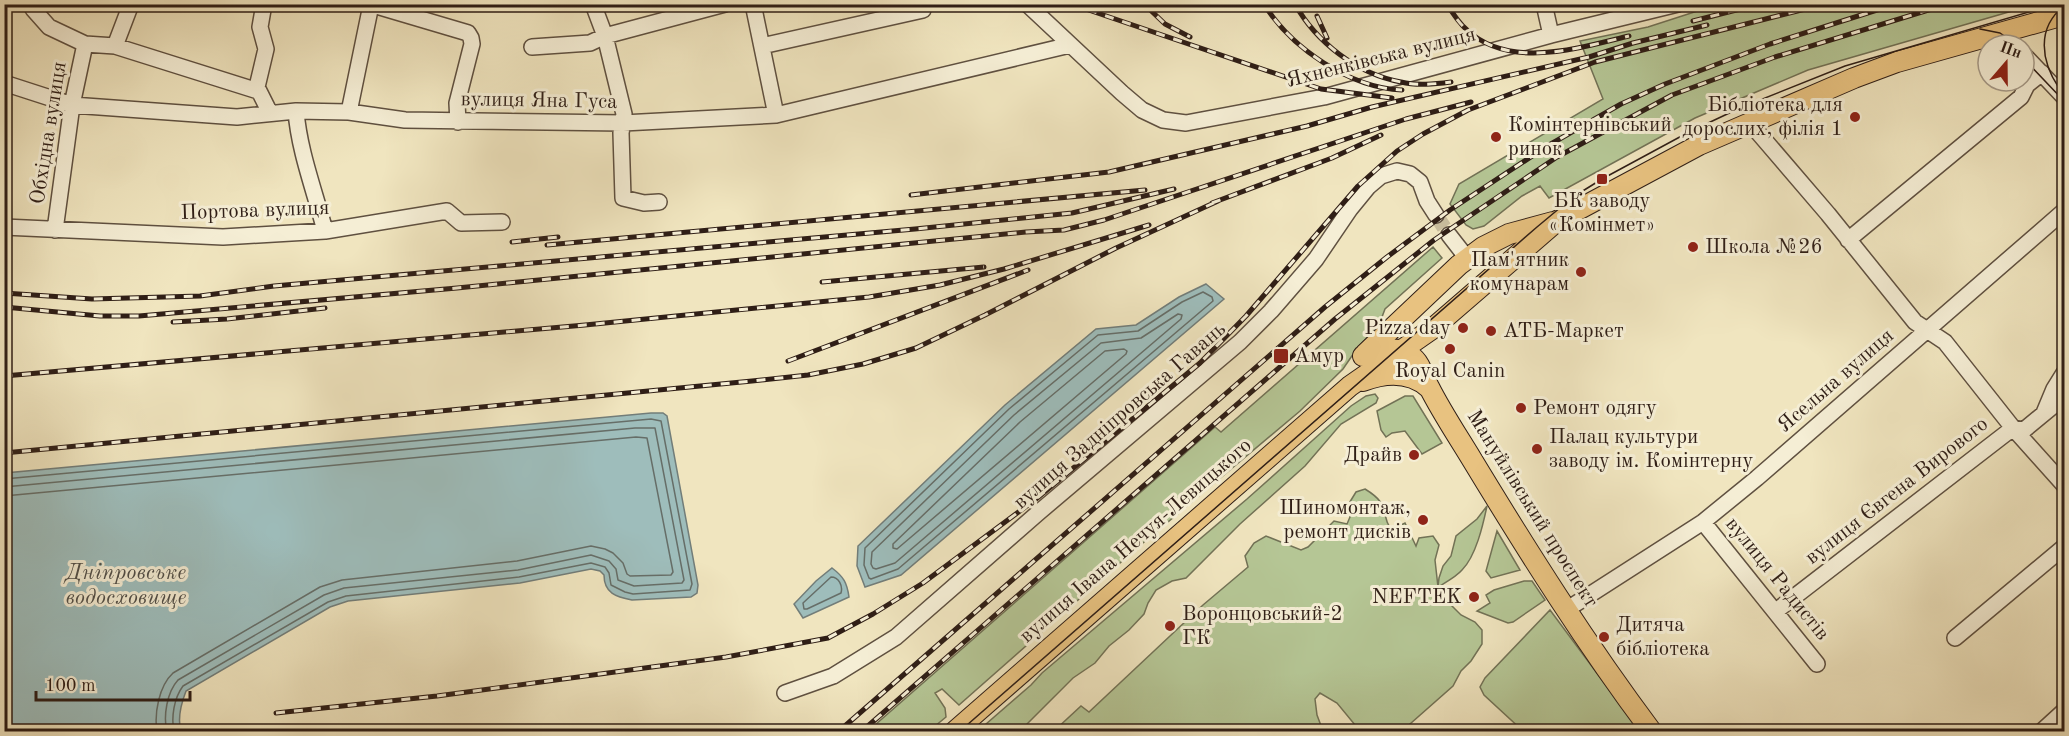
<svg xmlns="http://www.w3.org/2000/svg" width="2069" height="736" viewBox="0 0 2069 736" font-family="'Old Standard TT',serif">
  <rect width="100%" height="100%" fill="#f0e5bf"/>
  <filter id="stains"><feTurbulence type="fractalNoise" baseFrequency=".00333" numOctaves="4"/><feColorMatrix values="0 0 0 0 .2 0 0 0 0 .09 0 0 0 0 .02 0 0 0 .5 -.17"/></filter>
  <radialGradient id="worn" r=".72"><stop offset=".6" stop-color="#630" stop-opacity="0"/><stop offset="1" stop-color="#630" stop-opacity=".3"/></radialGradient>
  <path fill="#b5c695" stroke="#727256" stroke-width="1.5" d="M1716 5H2033L1808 70 1695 118 1549 198 1540 186 1522 196 1484 226 1473 229 1466 225 1450 204 1459 184 1603 99 1580 41 1648 27Z
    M1433 247 1442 258 1385 309 1379 325 1358 347 1343 369 1300 411 1137 548 959 705 942 689 935 693 945 708 946 717 929 731 867 732 1215 427 1221 432Z
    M1375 394 1378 398 1376 403 1341 424 1305 466 1240 524 1186 578 1172 581 1156 590 1148 603 1144 614 1129 630 1109 646 1095 663 1073 678 1020 731H978L1031 685 1042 673 1247 499 1351 406 1366 396Z
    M1405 396H1413L1442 443 1422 454 1405 431 1392 433 1386 437 1381 430 1377 411Z
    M1365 489C1391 505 1379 510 1391 530L1405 523 1416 546 1419 538 1433 536 1439 545 1435 560 1438 587 1439 578 1443 566 1451 556 1456 536 1477 519 1487 506C1483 525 1476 556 1462 570 1456 577 1446 582 1438 587L1448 602 1461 615 1475 622 1482 630V644L1471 661 1461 671 1453 686 1402 731H1360L1337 703 1320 693 1315 699 1317 715 1323 731H1054L1081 706 1089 712 1203 605 1248 567 1245 556 1254 543 1266 536 1301 550 1308 547 1334 521 1347 524 1350 517 1348 505 1356 492Z
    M1497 531 1520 570 1491 578 1486 571Z
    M1524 581H1532L1545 600 1513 622 1508 623 1477 611 1490 603 1486 595 1494 590Z
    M1550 610 1640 731H1523L1484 695 1480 687 1485 678Z"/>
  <path fill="#9ebdbb" stroke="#727d79" stroke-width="1.5" d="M1206 284 1224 299 901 575 865 587 857 566 858 546 1005 405 1096 329 1136 325 1179 297Z
    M651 413H663L667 416 698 585 697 593 691 597 632 600C616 597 604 593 604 575L600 571 591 569 520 583 348 601 330 607 186 691C181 704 177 718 181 731H5V473Z
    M832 568C844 577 847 583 849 597L803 618 794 604 816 581Z"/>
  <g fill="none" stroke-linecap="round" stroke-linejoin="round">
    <path stroke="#666e68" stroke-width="1.5" d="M1203 292 1212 297 1213 301 898 569 871 579 869 578 864 565 865 548 1009 409 1098 335 1138 331 1182 302Z
      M1178 314 1182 315 1181 319 895 563 876 569 873 568 871 564 872 552 1014 415 1101 343 1141 338Z
      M1124 349 1127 351 1126 354 897 549 893 548V544L1020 422 1105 351Z
      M4 479 651 419 661 421 692 584 690 590 633 594 625 592 611 585 609 573 605 567 591 563 519 577 346 596 328 602 183 686C174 698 171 717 174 732
      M4 487 635 428H655L684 580 682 583 634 586 618 580 616 569 609 561 591 555 518 570 344 588 324 595 178 680C167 692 163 716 167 732
      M4 496 636 437 647 438 673 572 671 575 630 576 627 574 623 563 613 553 605 549 591 546 517 561 342 580 320 587 173 673C159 686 154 713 157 732
      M831 577C839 577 843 586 841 593L807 609H804L803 603Z"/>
    <path stroke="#c9bd9d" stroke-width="15" stroke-dasharray="15 8" stroke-linecap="butt" d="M1436 215 1449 235"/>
    <g stroke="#5f5040" stroke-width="18">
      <path id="minor" d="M33 4V9L49 27 85 44 115 46 258 91
        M264 4 260 27 266 49 257 87 270 113
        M370 4 468 33 471 38 472 44 457 103 458 122
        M593 4 605 36 624 114 621 133 623 198 644 203 659 202
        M753 4 776 115
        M1027 4 1122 93 1142 110 1163 120 1186 123 1324 97 1551 35 1678 4
        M1544 4 1551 35
        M1995 34 2014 45
        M115 46 131 4
        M762 46 923 10
        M532 47 590 43 605 36 725 4
        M2024 55 2064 97
        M4 83 72 105 237 117 296 111 349 112 405 120 623 123 776 115 1070 45
        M296 111C299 151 315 192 325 231
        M349 112 371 5
        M1750 123 1828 214 1915 322 1945 342 2013 428 2064 485
        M4 227 223 237 325 231 447 211 461 223 502 222
        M55 230 72 105 85 44
        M1449 235 1467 258
        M1848 240 2021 97 2027 85 2042 73
        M2044 413 2054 389 2064 373
        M1703 522 1817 664
        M1566 610 1703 522 1757 478 2064 211
        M1776 611 2013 428 2024 430 2064 397
        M1955 638 2064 547
        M785 693 833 676 896 637 1038 513 1240 342 1271 311 1316 259 1350 209 1368 187 1381 176 1397 171 1410 174 1420 182 1427 201 1436 215
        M2041 732 2064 711"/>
    </g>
    <g stroke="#2f1e16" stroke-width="22">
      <path id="major" d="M1365 354 1459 265 1483 247 1509 234 1553 222
        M1363 356C1378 351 1397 344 1411 356 1421 363 1423 376 1429 387 1441 411 1457 435 1471 458 1528 552 1586 644 1652 732
        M1363 381C1387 372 1410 371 1429 388
        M954 732 1350 386 1432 329 1557 221 1699 145 1854 78 1897 62 2064 15"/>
    </g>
    <use href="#minor" stroke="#f5eed5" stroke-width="15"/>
    <use href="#major" stroke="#e8c280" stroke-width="20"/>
    <path stroke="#2f1e16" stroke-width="1.5" d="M1980 29 2000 33 2018 45
      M2024 59 2064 101
      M2059 88C2041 61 2036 28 2064 6
      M959 732 1537 227 1573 197 1602 179 1689 132 1740 108 1845 66 2056 4"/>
    <g stroke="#2f1e16" stroke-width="5">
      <path id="rail" d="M1071 4 1321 89 1392 98
        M1144 4 1165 24 1190 37
        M1264 4C1291 48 1350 88 1402 90
        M1295 4C1316 42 1357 74 1401 82 1417 86 1435 84 1451 82
        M1447 4C1453 14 1459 23 1467 30 1510 70 1579 48 1629 36
        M1317 16 1327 38
        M1693 21 1760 4
        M911 195 1109 172 1307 126 1372 107 1589 57 1633 43 1707 25
        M1212 203 1332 158 1381 135
        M512 242 558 237
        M547 245 1145 190
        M822 282 984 267
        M4 293 92 299 200 296 274 286 915 229 1072 213 1174 189
        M4 307 100 316H139L457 288 1026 232 1064 230 1104 220 1406 119 1471 102
        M173 322 227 319 325 308
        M788 361 1028 270
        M4 376 585 325 869 297 940 285 1004 269 1149 225
        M4 453 752 381 808 375 863 364 916 348 985 315 1116 248 1218 201
        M276 713 437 696 726 657 828 638 873 614 923 583 1036 499 1200 363 1246 316 1358 186 1397 151 1423 134 1468 110 1595 62 1825 4
        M838 732 1325 307 1387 257 1450 210 1549 145 1621 104 1665 84 1770 44 1896 4
        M861 732 1335 319 1434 240 1557 157 1672 95 1775 57 1948 4"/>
    </g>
    <use href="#rail" stroke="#f5eed5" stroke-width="3" stroke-dasharray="9" stroke-linecap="butt"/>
  </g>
  <g fill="#8f2418" stroke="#f5eed5" stroke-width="2">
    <circle cx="1855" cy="117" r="6"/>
    <circle cx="1496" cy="137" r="6"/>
    <rect x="1596" y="173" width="12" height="12" rx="3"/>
    <circle cx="1693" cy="247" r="6"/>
    <circle cx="1581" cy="272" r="6"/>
    <circle cx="1463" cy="328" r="6"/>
    <circle cx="1491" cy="331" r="6"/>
    <circle cx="1450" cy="349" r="6"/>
    <rect x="1273" y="348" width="16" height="16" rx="3"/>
    <circle cx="1521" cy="408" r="6"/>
    <circle cx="1537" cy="449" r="6"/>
    <circle cx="1414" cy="455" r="6"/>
    <circle cx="1423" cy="520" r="6"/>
    <circle cx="1474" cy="597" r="6"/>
    <circle cx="1170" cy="626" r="6"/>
    <circle cx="1604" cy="637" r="6"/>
  </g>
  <g text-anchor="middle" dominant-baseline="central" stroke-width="6" stroke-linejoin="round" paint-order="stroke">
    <g font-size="21" fill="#2f1e16" stroke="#f5eed5">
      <text transform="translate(1381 58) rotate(-14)">Яхненківська вулиця</text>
      <text transform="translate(539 101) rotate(1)">вулиця Яна Гуса</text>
      <text transform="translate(49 133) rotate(-81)">Обхідна вулиця</text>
      <text transform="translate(255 211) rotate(-2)">Портова вулиця</text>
      <text transform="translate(1836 381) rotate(-41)">Ясельна вулиця</text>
      <text transform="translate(1120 416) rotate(-41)">вулиця Задніпровська Гавань</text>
      <text transform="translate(1897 491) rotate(-38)">вулиця Євгена Вирового</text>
      <text transform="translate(1532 509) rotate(58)">Мануйлівський проспект</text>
      <text transform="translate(1136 541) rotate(-41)">вулиця Івана Нечуя-Левицького</text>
      <text transform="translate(1777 579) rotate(51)">вулиця Радистів</text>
    </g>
    <g font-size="21" fill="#2f1e16" stroke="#f5eed5" text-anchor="start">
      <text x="1843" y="105" text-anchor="end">Бiблiотека для<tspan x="1843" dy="24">дорослих, фiлiя 1</tspan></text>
      <text x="1508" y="125">Комінтернівський<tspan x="1508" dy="24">ринок</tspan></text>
      <text x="1602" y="201" text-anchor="middle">БК заводу<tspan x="1602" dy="24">«Комінмет»</tspan></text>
      <text x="1705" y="247">Школа №26</text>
      <text x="1569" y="260" text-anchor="end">Пам'ятник<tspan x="1569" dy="24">комунарам</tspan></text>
      <text x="1451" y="328" text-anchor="end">Pizza day</text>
      <text x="1503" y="331">АТБ-Маркет</text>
      <text x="1294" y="356">Амур</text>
      <text x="1450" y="371" text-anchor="middle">Royal Canin</text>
      <text x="1533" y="408">Ремонт одягу</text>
      <text x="1549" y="437">Палац культури<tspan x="1549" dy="24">заводу ім. Комінтерну</tspan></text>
      <text x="1402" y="455" text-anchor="end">Драйв</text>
      <text x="1411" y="508" text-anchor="end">Шиномонтаж,<tspan x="1411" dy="24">ремонт дисків</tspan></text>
      <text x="1462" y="597" text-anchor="end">NEFTEK</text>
      <text x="1182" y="614">Воронцовський-2<tspan x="1182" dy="24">ГК</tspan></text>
      <text x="1616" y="625">Дитяча<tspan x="1616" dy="24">бібліотека</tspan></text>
    </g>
    <g font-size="22" font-style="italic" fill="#504e48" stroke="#f5eed5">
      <text x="126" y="573">Дніпровське<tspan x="126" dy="25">водосховище</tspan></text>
    </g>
  </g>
  <rect width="2069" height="736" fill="none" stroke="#f0e5bf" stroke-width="24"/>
  <rect x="6" y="6" width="2057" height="724" fill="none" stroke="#2f1e16" stroke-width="3"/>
  <rect x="12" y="12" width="2045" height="712" fill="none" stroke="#2f1e16" stroke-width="1.5"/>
  <g transform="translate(2006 63) rotate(20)"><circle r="28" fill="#f5eed5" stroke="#a69b89" stroke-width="1.5"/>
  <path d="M0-4.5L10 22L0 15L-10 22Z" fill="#8f2418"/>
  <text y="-9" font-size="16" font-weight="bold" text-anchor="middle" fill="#2f1e16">Пн</text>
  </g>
  <path d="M36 691v9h154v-9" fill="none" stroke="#2f1e16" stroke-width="3"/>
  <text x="45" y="691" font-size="18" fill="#2f1e16" stroke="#f5eed5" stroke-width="4.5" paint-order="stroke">100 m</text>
  <rect width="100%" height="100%" filter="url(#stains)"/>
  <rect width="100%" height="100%" fill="url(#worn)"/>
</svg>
